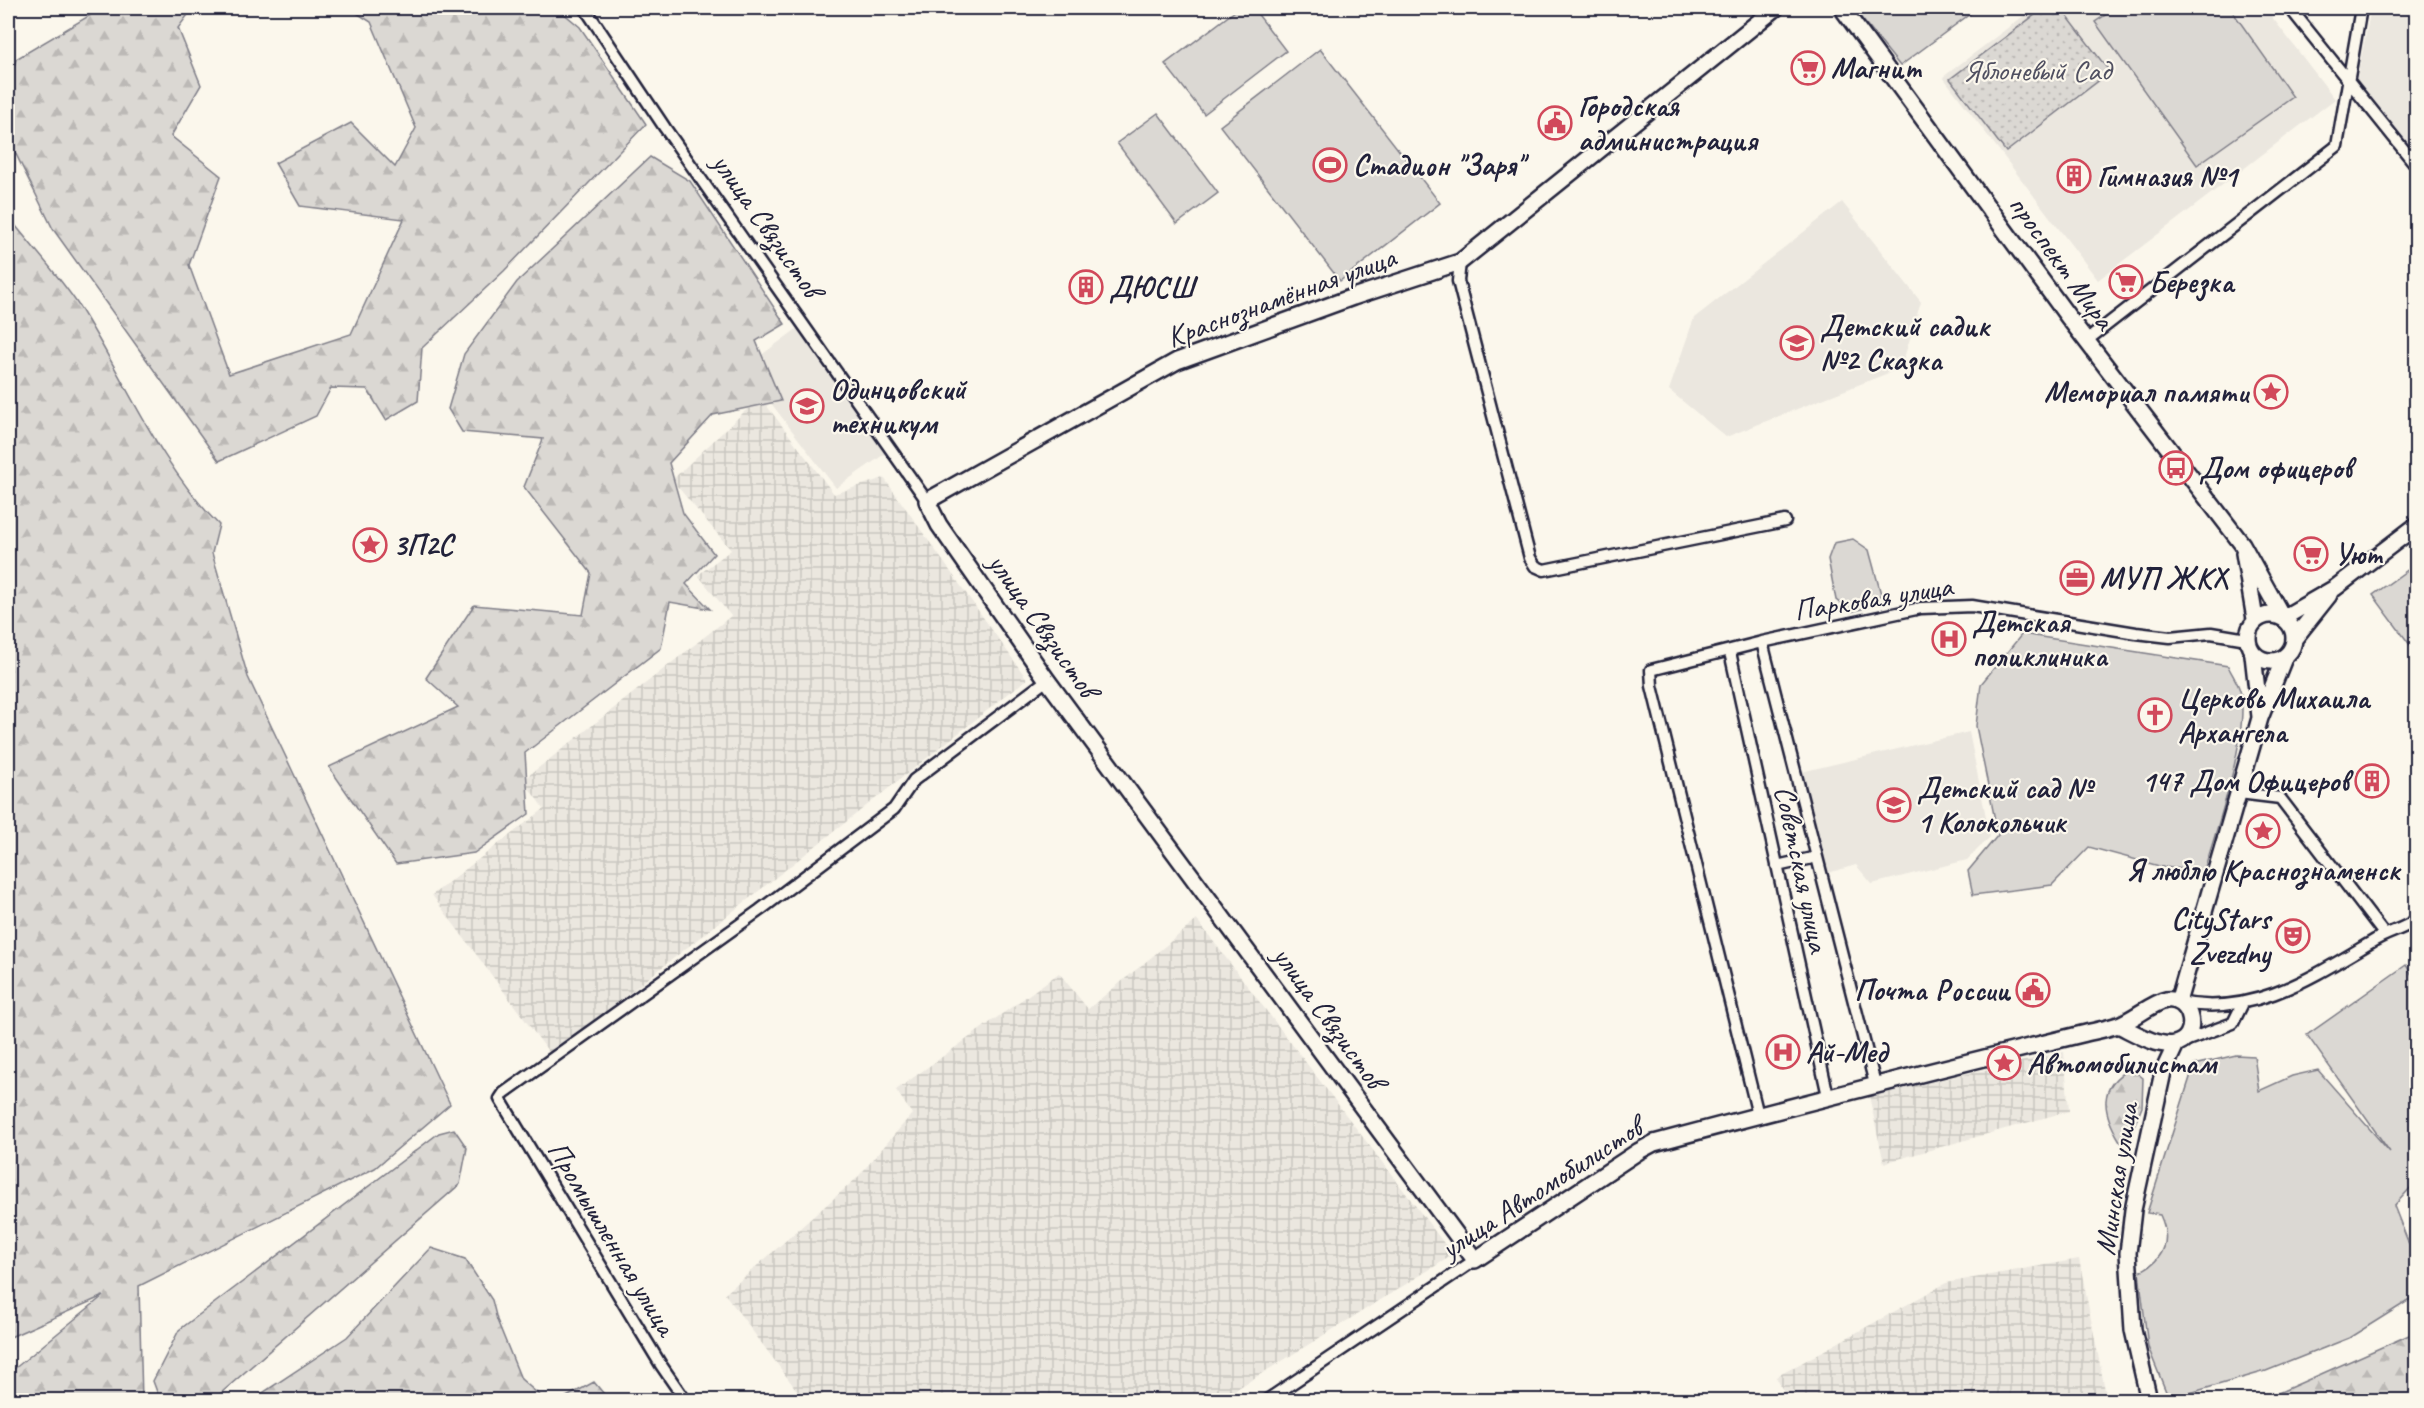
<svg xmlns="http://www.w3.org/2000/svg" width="2424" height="1408" viewBox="0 0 2424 1408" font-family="Caveat,sans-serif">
  <defs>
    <pattern id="industrial-grid" width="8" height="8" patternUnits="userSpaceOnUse" patternTransform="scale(1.5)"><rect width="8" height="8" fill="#ebe7df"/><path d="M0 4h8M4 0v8" fill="none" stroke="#c9c6c0"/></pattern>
    <pattern id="forest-firs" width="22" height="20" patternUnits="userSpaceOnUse" patternTransform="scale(1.5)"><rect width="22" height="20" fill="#dbd8d3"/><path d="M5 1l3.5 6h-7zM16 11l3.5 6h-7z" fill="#bcb9b6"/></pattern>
    <pattern id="garden-dots" width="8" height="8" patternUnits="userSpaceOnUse" patternTransform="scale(1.5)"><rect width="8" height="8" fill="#dbd8d3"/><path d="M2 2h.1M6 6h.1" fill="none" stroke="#bcb9b6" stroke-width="1.8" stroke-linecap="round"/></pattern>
  </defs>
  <rect width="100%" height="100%" fill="#fbf7ec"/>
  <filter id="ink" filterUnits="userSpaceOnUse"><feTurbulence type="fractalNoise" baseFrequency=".0167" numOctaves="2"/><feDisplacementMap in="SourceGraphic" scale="12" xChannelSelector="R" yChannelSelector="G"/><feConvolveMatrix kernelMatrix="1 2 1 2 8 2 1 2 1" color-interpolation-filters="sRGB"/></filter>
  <g filter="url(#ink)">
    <path fill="#ebe7df" d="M2034 8H2265L2335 99 2098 280 1943 77Z
      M2371 8H2416V158L2356 83Z
      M1842 202 1921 302 1901 368 1726 437 1669 390 1694 318Z
      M798 328 886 453 836 488 744 368Z
      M1969 732 1990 837 1967 860 1872 884 1856 865 1821 875 1797 773Z"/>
    <path fill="url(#industrial-grid)" d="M760 397 834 494 884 478 1027 679 551 1055 432 895 544 809 523 780 731 616 698 575 731 550 672 480Z
      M1197 920 1453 1255 1219 1400H804L725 1294 857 1178 912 1114 896 1090 1059 973 1088 1009Z
      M2064 1052 2069 1111 1884 1163 1869 1096Z
      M2079 1259 2107 1400H1788L1776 1377 1946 1283Z"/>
    <path fill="#dbd8d3" stroke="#7e7d87" stroke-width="1.5" d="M1239 8H1253L1286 51 1204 114 1165 64Z
      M1853 8H1978L1900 66Z
      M2116 8H2230L2293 97 2197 165 2095 22Z
      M1320 49 1440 203 1340 281 1220 126Z
      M1158 113 1218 193 1177 224 1117 143Z
      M1853 539 1869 550 1881 594 1868 607 1851 612 1836 600 1828 559 1834 543Z
      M2416 564V653L2373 595Z
      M2022 634 2228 666C2232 675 2240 685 2241 695 2248 738 2217 828 2204 871L2163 867 2089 847 2052 885 1973 895 1968 871 1998 835 1976 726 1981 684Z
      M2406 965 2416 981V1189L2413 1185 2394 1206 2416 1262V1296L2349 1338 2266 1371 2169 1399 2148 1347 2139 1272C2164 1260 2172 1241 2160 1215L2147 1213 2194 1065 2236 1055 2254 1056 2259 1091 2292 1076 2318 1070 2390 1152 2307 1035Z"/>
    <path fill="url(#forest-firs)" stroke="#7e7d87" stroke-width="1.5" d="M100 8H193L178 28 201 85 171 136 221 176 189 265 229 374 351 334 404 219 300 206 275 163 351 123 395 167 416 128 371 22 349 8H544L562 12 580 27 646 124 504 271 422 348 418 401 386 420 367 389 331 388 316 416 219 461 53 229 8 138V89L16 59 94 13Z
      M650 157 690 181 785 324 756 341 781 401 713 415 669 463 683 513 714 554 686 584 710 609 670 602 661 648 525 753 529 814 474 853 396 864 329 767 458 707 426 678 474 605 583 615 591 573 524 487 543 439 462 432 448 409 464 354 517 282Z
      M8 216C31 246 58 274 79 306 125 379 158 463 219 525L212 553 248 677 450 1104 375 1168 139 1286 142 1400H8V1374L103 1296 8 1338Z
      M2131 1068 2143 1078 2142 1107 2127 1142 2120 1141C2102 1112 2097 1086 2131 1068Z
      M454 1129 467 1148 460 1184 213 1400H160L153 1381 179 1330 439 1133Z
      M431 1248 465 1259 492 1300 497 1320 521 1379 545 1400H252L347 1337Z
      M2416 1332V1400H2269V1397Z
      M594 1382 609 1400H561Z"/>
    <path fill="url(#garden-dots)" stroke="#7e7d87" stroke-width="1.5" d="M2044 8H2061L2110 72 2006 152 1950 79Z"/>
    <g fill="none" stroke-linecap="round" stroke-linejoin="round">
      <g stroke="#22223b" stroke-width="15">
        <path id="street" d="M585 8 665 128 927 501
          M2290 8 2416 165
          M1460 262 1458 281 1530 558 1535 566 1544 570 1785 521
          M2086 341 2337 146 2361 8
          M1762 642 1875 1084
          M1730 652 1828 1096
          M2239 793 2280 798 2384 934
          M1777 866 1817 857
          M2179 1002C2253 1018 2314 976 2375 940 2388 932 2404 929 2416 920
          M2182 1042 2233 1023 2242 1005
          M1758 1115 1652 686 1651 670 1762 642 1921 608 1972 606 2136 633 2170 637 2211 633 2247 639
          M685 1400 661 1365 500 1099 504 1093 760 910 894 809 914 780 1047 680
          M1267 1400 1475 1260"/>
      </g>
      <g stroke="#22223b" stroke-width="20">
        <path id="secondary" d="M1776 8 1460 262 1353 297 1177 361 927 501 939 525 1047 680 1475 1260 1639 1151 1654 1143C1796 1105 1939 1069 2082 1034 2094 1031 2106 1029 2118 1025 2133 1020 2152 1003 2166 1000 2193 996 2201 1039 2174 1044 2157 1047 2133 1032 2118 1025
          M1842 8 2069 318 2242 544 2283 618
          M2244 553 2255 619
          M2248 638a23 23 0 1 1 46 0a23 23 0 1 1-46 0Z
          M2283 618 2335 588 2416 526
          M2294 639 2329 595
          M2253 655 2260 717
          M2178 1002 2260 718 2284 658
          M2149 1400 2133 1330 2128 1253 2133 1210 2163 1072 2176 1044"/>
      </g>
      <use href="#street" stroke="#fbf7ec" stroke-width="10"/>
      <use href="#secondary" stroke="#fbf7ec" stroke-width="15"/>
    </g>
  </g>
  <defs>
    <g id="supermarket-ring" transform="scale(1.725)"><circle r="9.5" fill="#fbf7ec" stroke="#d1495b" stroke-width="1.5"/><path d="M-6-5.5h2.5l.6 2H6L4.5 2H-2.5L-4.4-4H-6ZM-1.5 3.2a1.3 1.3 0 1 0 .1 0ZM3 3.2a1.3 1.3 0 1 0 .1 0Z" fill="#d1495b"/></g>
    <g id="civic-ring" transform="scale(1.725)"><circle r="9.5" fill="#fbf7ec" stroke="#d1495b" stroke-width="1.5"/><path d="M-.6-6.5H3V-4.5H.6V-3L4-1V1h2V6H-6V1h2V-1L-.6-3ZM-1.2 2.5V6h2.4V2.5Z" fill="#d1495b"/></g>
    <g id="stadium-ring" transform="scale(1.725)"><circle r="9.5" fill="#fbf7ec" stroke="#d1495b" stroke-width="1.5"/><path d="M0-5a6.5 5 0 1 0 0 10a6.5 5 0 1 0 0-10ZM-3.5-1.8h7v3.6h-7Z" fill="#d1495b"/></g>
    <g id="building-ring" transform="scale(1.725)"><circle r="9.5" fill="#fbf7ec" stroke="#d1495b" stroke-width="1.5"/><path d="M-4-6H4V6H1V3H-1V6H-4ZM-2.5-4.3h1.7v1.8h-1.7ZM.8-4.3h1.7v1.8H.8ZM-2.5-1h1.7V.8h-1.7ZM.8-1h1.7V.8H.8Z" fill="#d1495b"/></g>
    <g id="school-ring" transform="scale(1.725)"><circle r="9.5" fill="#fbf7ec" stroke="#d1495b" stroke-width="1.5"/><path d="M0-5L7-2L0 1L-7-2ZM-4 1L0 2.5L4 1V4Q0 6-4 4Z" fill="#d1495b"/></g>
    <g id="sight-ring" transform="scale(1.725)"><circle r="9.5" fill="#fbf7ec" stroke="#d1495b" stroke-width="1.5"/><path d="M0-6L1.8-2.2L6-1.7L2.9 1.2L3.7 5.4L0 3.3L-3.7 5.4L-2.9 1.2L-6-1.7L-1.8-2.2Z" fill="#d1495b"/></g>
    <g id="bus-ring" transform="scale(1.725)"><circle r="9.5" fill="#fbf7ec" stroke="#d1495b" stroke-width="1.5"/><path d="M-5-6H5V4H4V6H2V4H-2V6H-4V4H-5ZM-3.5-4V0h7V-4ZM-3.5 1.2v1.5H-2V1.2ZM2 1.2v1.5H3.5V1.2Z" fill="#d1495b"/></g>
    <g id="office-ring" transform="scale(1.725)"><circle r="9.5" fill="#fbf7ec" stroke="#d1495b" stroke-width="1.5"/><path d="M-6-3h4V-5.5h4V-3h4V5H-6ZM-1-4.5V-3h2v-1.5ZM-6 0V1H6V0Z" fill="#d1495b"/></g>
    <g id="hospital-ring" transform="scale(1.725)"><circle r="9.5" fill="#fbf7ec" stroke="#d1495b" stroke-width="1.5"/><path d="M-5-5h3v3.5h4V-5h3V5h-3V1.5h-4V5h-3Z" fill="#d1495b"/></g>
    <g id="church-ring" transform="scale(1.725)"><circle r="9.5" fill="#fbf7ec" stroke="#d1495b" stroke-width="1.5"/><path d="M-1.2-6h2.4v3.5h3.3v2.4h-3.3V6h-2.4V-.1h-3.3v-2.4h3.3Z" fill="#d1495b"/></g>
    <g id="theatre-ring" transform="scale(1.725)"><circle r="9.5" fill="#fbf7ec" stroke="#d1495b" stroke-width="1.5"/><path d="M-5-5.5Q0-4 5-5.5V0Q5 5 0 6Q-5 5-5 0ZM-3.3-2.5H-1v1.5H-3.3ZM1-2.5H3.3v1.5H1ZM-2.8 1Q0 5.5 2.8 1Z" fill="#d1495b"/></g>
  </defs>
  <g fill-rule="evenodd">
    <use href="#supermarket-ring" x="1808" y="68"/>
    <use href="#civic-ring" x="1555" y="123"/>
    <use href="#stadium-ring" x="1330" y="165"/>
    <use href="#building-ring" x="2074" y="176"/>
    <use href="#supermarket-ring" x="2126" y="282"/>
    <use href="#building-ring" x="1086" y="287"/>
    <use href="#school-ring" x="1797" y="343"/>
    <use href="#sight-ring" x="2271" y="392"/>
    <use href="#school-ring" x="807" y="406"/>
    <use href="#bus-ring" x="2176" y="468"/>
    <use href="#sight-ring" x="370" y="545"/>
    <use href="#supermarket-ring" x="2311" y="554"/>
    <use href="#office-ring" x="2077" y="578"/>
    <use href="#hospital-ring" x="1949" y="639"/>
    <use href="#church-ring" x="2155" y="715"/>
    <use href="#building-ring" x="2372" y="781"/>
    <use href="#school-ring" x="1894" y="805"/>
    <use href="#sight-ring" x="2263" y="831"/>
    <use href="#theatre-ring" x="2293" y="936"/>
    <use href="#civic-ring" x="2033" y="990"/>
    <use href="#hospital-ring" x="1783" y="1052"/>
    <use href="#sight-ring" x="2004" y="1063"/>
  </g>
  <g text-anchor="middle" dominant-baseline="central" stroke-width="4.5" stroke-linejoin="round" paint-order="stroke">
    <g font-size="30" font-weight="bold" fill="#22223b" stroke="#fbf7ec" text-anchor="start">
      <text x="1831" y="68">Магнит</text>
      <text x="1578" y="106">Городская<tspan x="1578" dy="34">администрация</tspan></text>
      <text x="1353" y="165">Стадион "Заря"</text>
      <text x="2097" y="176">Гимназия №1</text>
      <text x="2149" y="282">Березка</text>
      <text x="1109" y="287">ДЮСШ</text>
      <text x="1820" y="326">Детский садик<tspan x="1820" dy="34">№2 Сказка</tspan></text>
      <text x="830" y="389">Одинцовский<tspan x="830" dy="34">техникум</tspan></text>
      <text x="2248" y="392" text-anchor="end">Мемориал памяти</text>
      <text x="2199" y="468">Дом офицеров</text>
      <text x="393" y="545">3П2С</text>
      <text x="2334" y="554">Уют</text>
      <text x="2100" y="578">МУП ЖКХ</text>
      <text x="1972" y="622">Детская<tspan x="1972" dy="34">поликлиника</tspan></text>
      <text x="2178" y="698">Церковь Михаила<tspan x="2178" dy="34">Архангела</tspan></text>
      <text x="2349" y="781" text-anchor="end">147 Дом Офицеров</text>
      <text x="1917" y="788">Детский сад №<tspan x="1917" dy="34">1 Колокольчик</tspan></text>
      <text x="2263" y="870" text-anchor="middle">Я люблю Краснознаменск</text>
      <text x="2270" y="919" text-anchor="end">CityStars<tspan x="2270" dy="34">Zvezdny</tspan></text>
      <text x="2010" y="990" text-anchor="end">Почта России</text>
      <text x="1806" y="1052">Ай-Мед</text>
      <text x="2027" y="1063">Автомобилистам</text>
    </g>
    <g font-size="30" fill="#505061" stroke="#fbf7ec">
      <text x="2037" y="70">Яблоневый Сад</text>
    </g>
    <g font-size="30" fill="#22223b" stroke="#fbf7ec">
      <text transform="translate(767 225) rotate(55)">улица Связистов</text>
      <text transform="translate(2062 262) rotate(54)">проспект Мира</text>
      <text transform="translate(1281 297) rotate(-20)">Краснознамённая улица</text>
      <text transform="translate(1873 598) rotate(-9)">Парковая улица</text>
      <text transform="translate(1043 625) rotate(55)">улица Связистов</text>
      <text transform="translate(1802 869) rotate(78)">Советская улица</text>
      <text transform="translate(1329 1017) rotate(54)">улица Связистов</text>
      <text transform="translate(2116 1179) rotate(-81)">Минская улица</text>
      <text transform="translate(1541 1188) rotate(-33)">улица Автомобилистов</text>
      <text transform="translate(612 1238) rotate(59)">Промышленная улица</text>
    </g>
  </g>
  <rect width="2424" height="1408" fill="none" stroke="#fbf7ec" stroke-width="30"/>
  <rect x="15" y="15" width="2394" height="1378" fill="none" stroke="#22223b" stroke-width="2" filter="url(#ink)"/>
</svg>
